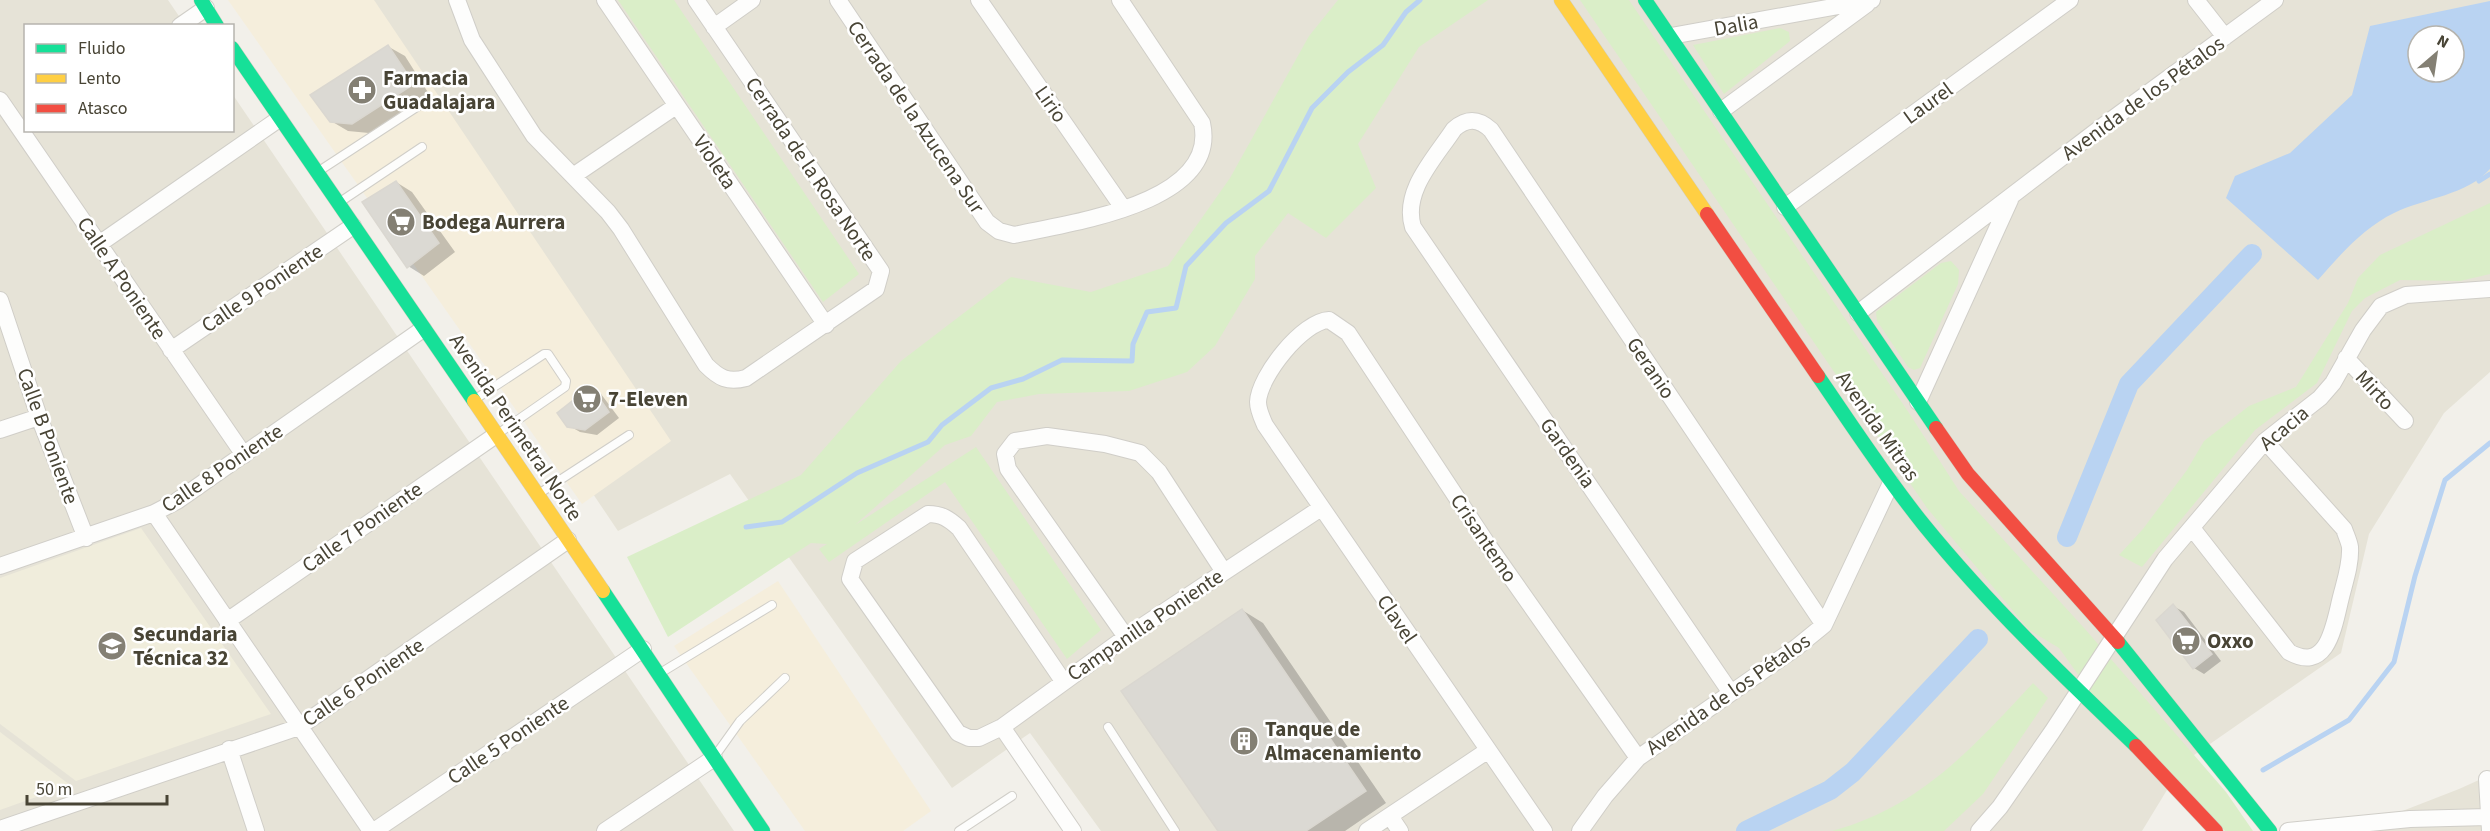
<svg xmlns="http://www.w3.org/2000/svg" width="2490" height="831" viewBox="0 0 2490 831" font-family="'Source Sans 3',sans-serif">
  <rect width="100%" height="100%" fill="#f2f0ea"/>
  <path fill="#e6e3d7" fill-rule="evenodd" d="M0 0H168L185 25 26 26V130H232L233 95 734 831H0Z
    M260 0H2490V372L2444 413 2369 534 2341 653 2184 762 2142 831H1101L1030 733 952 788 730 474 618 531ZM2418 36H2454V72H2418Z
    M2490 775V831H2351L2459 789Z"/>
  <path fill="#f5eedc" d="M228 0H374L671 441 582 504Z
    M778 581 931 811 903 831H805L674 646Z"/>
  <path fill="#f0eddc" d="M141 528 271 714 76 781 0 724V578Z
    M0 732 70 785 0 810Z"/>
  <path fill="#daeec8" d="M618 0H674L859 274 823 302Z
    M1338 0H1488L1419 47 1358 144 1376 188 1326 238 1288 213 1255 256V279L1215 346 1187 372 1129 391 1039 394 997 402 971 436 945 445 855 525 976 447 1101 630 1067 659 945 482 829 562 819 549 827 544 811 543 668 637 627 557 801 475 901 361 1011 277 1091 292 1168 266 1230 178 1309 36Z
    M1580 0H1629L1909 413 1959 491 2085 629 2226 792 2253 831H2225L2095 698 2059 648 2029 630 1927 508Z
    M1780 28 1789 32 1790 41 1724 94 1693 45Z
    M2490 203V274L2460 281 2400 280 2365 298 2352 311 2317 383 2255 430 2142 567 2119 555 2143 529 2187 470 2204 441 2249 406 2296 387 2348 303 2358 278 2380 255Z
    M1951 261 1959 270 1958 284 1920 368 1914 370 1908 367 1877 321 1876 312 1941 263Z
    M2033 683 2048 698 1983 794 1944 831H1832C1921 807 1973 747 2033 683Z"/>
  <path fill="#b9d3f2" fill-rule="evenodd" d="M2490 1V169C2467 195 2425 198 2394 213 2363 228 2340 255 2318 280L2226 198 2235 176 2290 153 2352 95 2370 26ZM2418 36H2454V72H2418Z"/>
  <path fill="#0003" d="M389 47 405 56 429 94 369 133 348 131 331 121Z
    M396 182 412 192 455 252 424 276 408 266Z
    M591 388 601 394 619 418 597 435 580 432 568 425Z
    M2173 606 2184 612 2221 661 2204 674 2194 668Z
    M1242 610 1263 623 1386 803 1345 831H1219Z"/>
  <g fill="none" stroke-linecap="round" stroke-linejoin="round">
    <path stroke="#b9d3f2" stroke-width="5" d="M2479 181 2490 174
      M746 527 782 522 857 473 928 442 942 425 991 388 1023 379 1062 360 1132 361 1133 344 1147 312 1176 308 1186 266 1226 223 1269 191 1312 108 1348 72 1383 45 1406 12 1420 0
      M2263 770 2349 720 2394 662 2415 576 2445 480 2490 443"/>
    <path stroke="#b9d3f2" stroke-width="20" d="M2067 537 2129 384 2252 254
      M1746 831 1830 790 1853 772 1978 639"/>
  </g>
  <path fill="#dbd9d3" stroke="#dad7d0" stroke-width="1.5" d="M388 45 414 84 352 124 330 122 310 95Z
    M396 181 439 243 407 268 362 202Z
    M591 386 609 412 585 430 567 427 557 413Z
    M2173 604 2212 654 2193 669 2156 620Z
    M1242 609 1366 791 1306 831H1218L1121 691Z"/>
  <g fill="none" stroke-linecap="round" stroke-linejoin="round">
    <g stroke="#d0cec8" stroke-width="10">
      <path id="lane" d="M319 171 423 103
        M340 202 422 147
        M474 400 544 354H548L566 381 565 387 499 433
        M540 493 629 435
        M662 672 772 605
        M1108 727 1175 831
        M715 756 740 721 785 678
        M959 831 1012 796"/>
    </g>
    <g stroke="#d0cec8" stroke-width="18">
      <path id="street" d="M457 0 472 40 534 136 608 212 621 229 706 365C719 378 728 383 746 378L876 289 881 271 696 0
        M605 0 826 325
        M838 0 987 222 999 231 1014 235C1068 223 1220 204 1202 123L1120 0
        M979 0 1123 208
        M2196 0 2225 37
        M180 26 206 8
        M714 27 752 0
        M1671 36 1872 0
        M0 100 244 455
        M1721 111 1867 4
        M573 176 676 106
        M1785 207 2070 0
        M99 244 279 119
        M0 300 39 417 86 538
        M1858 313 2103 126 2275 0
        M171 350 353 226
        M2346 358 2405 421
        M1918 402 2010 200
        M0 430 39 417
        M154 513 371 831
        M2192 528 2289 652C2328 674 2334 625 2341 597 2345 581 2351 564 2350 547 2349 541 2346 535 2344 529L2265 441
        M0 566 154 513 177 501 423 329
        M227 621 496 435
        M1126 637 1008 469 1005 454 1015 441 1047 436 1105 444 1140 453 1159 472 1224 572
        M1063 681 959 528C949 519 942 514 928 514L855 561 850 579 958 733 969 738H979L1002 727 1126 637 1321 508
        M1731 693 1413 227C1402 191 1435 158 1454 129 1467 118 1478 118 1491 130L1824 625
        M1002 727 1073 831
        M229 749 256 831
        M2487 779 2490 831
        M1390 816 1400 831
        M0 829 299 727 568 540
        M374 831 643 649
        M605 831 714 758
        M1367 831 1487 751
        M1544 831 1265 425C1262 418 1258 410 1258 402 1259 376 1303 321 1329 320L1348 333 1488 545 1638 758
        M1580 831 1605 796 1638 758 1797 647 1824 625 1891 483
        M1979 831 2000 807 2052 732 2165 559 2265 441 2320 398 2333 383 2363 330 2381 306 2406 295 2490 289
        M2288 831 2410 819 2488 817"/>
    </g>
    <g stroke="#d2cfc1" stroke-width="15">
      <path id="fast" d="M201 0 217 26
        M1645 0 1936 428
        M232 48 474 401
        M1818 376C1853 427 1886 478 1924 525 1989 605 2062 675 2136 746
        M603 591 763 831
        M2118 642 2270 831"/>
    </g>
    <g stroke="#d2cfc1" stroke-width="15">
      <path id="slow" d="M1561 0 1707 214
        M474 401 603 591"/>
    </g>
    <g stroke="#d2cfc1" stroke-width="15">
      <path id="jam" d="M1707 214 1818 376
        M1936 428 1968 474 2118 642
        M2136 746 2216 831"/>
    </g>
    <use href="#lane" stroke="#fdfdfc" stroke-width="8"/>
    <use href="#street" stroke="#fdfdfc" stroke-width="16"/>
    <use href="#fast" stroke="#16e098" stroke-width="14"/>
    <use href="#slow" stroke="#ffcf43" stroke-width="14"/>
    <use href="#jam" stroke="#f24e42" stroke-width="14"/>
  </g>
  <defs>
    <g id="pharmacy-disc" transform="scale(1.5)"><circle r="9.5" fill="#848074" stroke="#fff"/><path d="M-2-6h4v4h4v4h-4v4h-4v-4h-4v-4h4Z" fill="#fff"/></g>
    <g id="supermarket-disc" transform="scale(1.5)"><circle r="9.5" fill="#848074" stroke="#fff"/><path d="M-6-5.5h2.5l.6 2H6L4.5 2H-2.5L-4.4-4H-6ZM-1.5 3.2a1.3 1.3 0 1 0 .1 0ZM3 3.2a1.3 1.3 0 1 0 .1 0Z" fill="#fff"/></g>
    <g id="school-disc" transform="scale(1.5)"><circle r="9.5" fill="#848074" stroke="#fff"/><path d="M0-5L7-2L0 1L-7-2ZM-4 1L0 2.5L4 1V4Q0 6-4 4Z" fill="#fff"/></g>
    <g id="building-disc" transform="scale(1.5)"><circle r="9.5" fill="#848074" stroke="#fff"/><path d="M-4-6H4V6H1V3H-1V6H-4ZM-2.5-4.3h1.7v1.8h-1.7ZM.8-4.3h1.7v1.8H.8ZM-2.5-1h1.7V.8h-1.7ZM.8-1h1.7V.8H.8Z" fill="#fff"/></g>
  </defs>
  <g fill-rule="evenodd">
    <use href="#pharmacy-disc" x="362" y="90"/>
    <use href="#supermarket-disc" x="401" y="222"/>
    <use href="#supermarket-disc" x="587" y="399"/>
    <use href="#supermarket-disc" x="2186" y="641"/>
    <use href="#school-disc" x="112" y="646"/>
    <use href="#building-disc" x="1244" y="741"/>
  </g>
  <g text-anchor="middle" dominant-baseline="central" stroke-width="5" stroke-linejoin="round" paint-order="stroke">
    <g font-size="21" fill="#484435" stroke="#fff">
      <text transform="translate(1736 25) rotate(-10)">Dalia</text>
      <text transform="translate(2143 98) rotate(-36)">Avenida de los Pétalos</text>
      <text transform="translate(1928 103) rotate(-36)">Laurel</text>
      <text transform="translate(1051 104) rotate(55)">Lirio</text>
      <text transform="translate(916 117) rotate(56)">Cerrada de la Azucena Sur</text>
      <text transform="translate(715 162) rotate(56)">Violeta</text>
      <text transform="translate(811 169) rotate(56)">Cerrada de la Rosa Norte</text>
      <text transform="translate(122 278) rotate(56)">Calle A Poniente</text>
      <text transform="translate(262 288) rotate(-34)">Calle 9 Poniente</text>
      <text transform="translate(1651 368) rotate(56)">Geranio</text>
      <text transform="translate(2375 390) rotate(47)">Mirto</text>
      <text transform="translate(1878 426) rotate(55)">Avenida Mitras</text>
      <text transform="translate(516 427) rotate(56)">Avenida Perimetral Norte</text>
      <text transform="translate(2284 428) rotate(-40)">Acacia</text>
      <text transform="translate(48 436) rotate(70)">Calle B Poniente</text>
      <text transform="translate(1568 453) rotate(55)">Gardenia</text>
      <text transform="translate(222 468) rotate(-34)">Calle 8 Poniente</text>
      <text transform="translate(362 527) rotate(-35)">Calle 7 Poniente</text>
      <text transform="translate(1484 538) rotate(56)">Crisantemo</text>
      <text transform="translate(1397 619) rotate(56)">Clavel</text>
      <text transform="translate(1145 625) rotate(-34)">Campanilla Poniente</text>
      <text transform="translate(363 682) rotate(-34)">Calle 6 Poniente</text>
      <text transform="translate(1728 694) rotate(-35)">Avenida de los Pétalos</text>
      <text transform="translate(508 740) rotate(-34)">Calle 5 Poniente</text>
    </g>
    <g font-size="21" font-weight="bold" fill="#484435" stroke="#fff" text-anchor="start">
      <text x="383" y="78">Farmacia<tspan x="383" dy="24">Guadalajara</tspan></text>
      <text x="422" y="222">Bodega Aurrera</text>
      <text x="608" y="399">7-Eleven</text>
      <text x="133" y="634">Secundaria<tspan x="133" dy="24">Técnica 32</tspan></text>
      <text x="2207" y="641">Oxxo</text>
      <text x="1265" y="729">Tanque de<tspan x="1265" dy="24">Almacenamiento</tspan></text>
    </g>
  </g>
  <rect x="24" y="24" width="210" height="108" fill="#ffffff" stroke="#b6b4ae" stroke-width="1.5"/>
  <rect x="36" y="44" width="30" height="9" fill="#16e098" stroke="#b6b4ae" stroke-width="1.5"/>
  <text x="78" y="54" font-size="18" fill="#484435">Fluido</text>
  <rect x="36" y="74" width="30" height="9" fill="#ffcf43" stroke="#b6b4ae" stroke-width="1.5"/>
  <text x="78" y="84" font-size="18" fill="#484435">Lento</text>
  <rect x="36" y="104" width="30" height="9" fill="#f24e42" stroke="#b6b4ae" stroke-width="1.5"/>
  <text x="78" y="114" font-size="18" fill="#484435">Atasco</text>
  <g transform="translate(2436 54) rotate(29)"><circle r="28" fill="#ffffff" stroke="#b6b4ae" stroke-width="1.5"/>
  <path d="M0-4.5L10 22L0 15L-10 22Z" fill="#848074"/>
  <text y="-9" font-size="16" font-weight="bold" text-anchor="middle" fill="#484435">N</text>
  </g>
  <path d="M27 795v9h140v-9" fill="none" stroke="#484435" stroke-width="3"/>
  <text x="36" y="795" font-size="18" fill="#484435" stroke="#ffffff" stroke-width="4.5" paint-order="stroke">50 m</text>
</svg>
